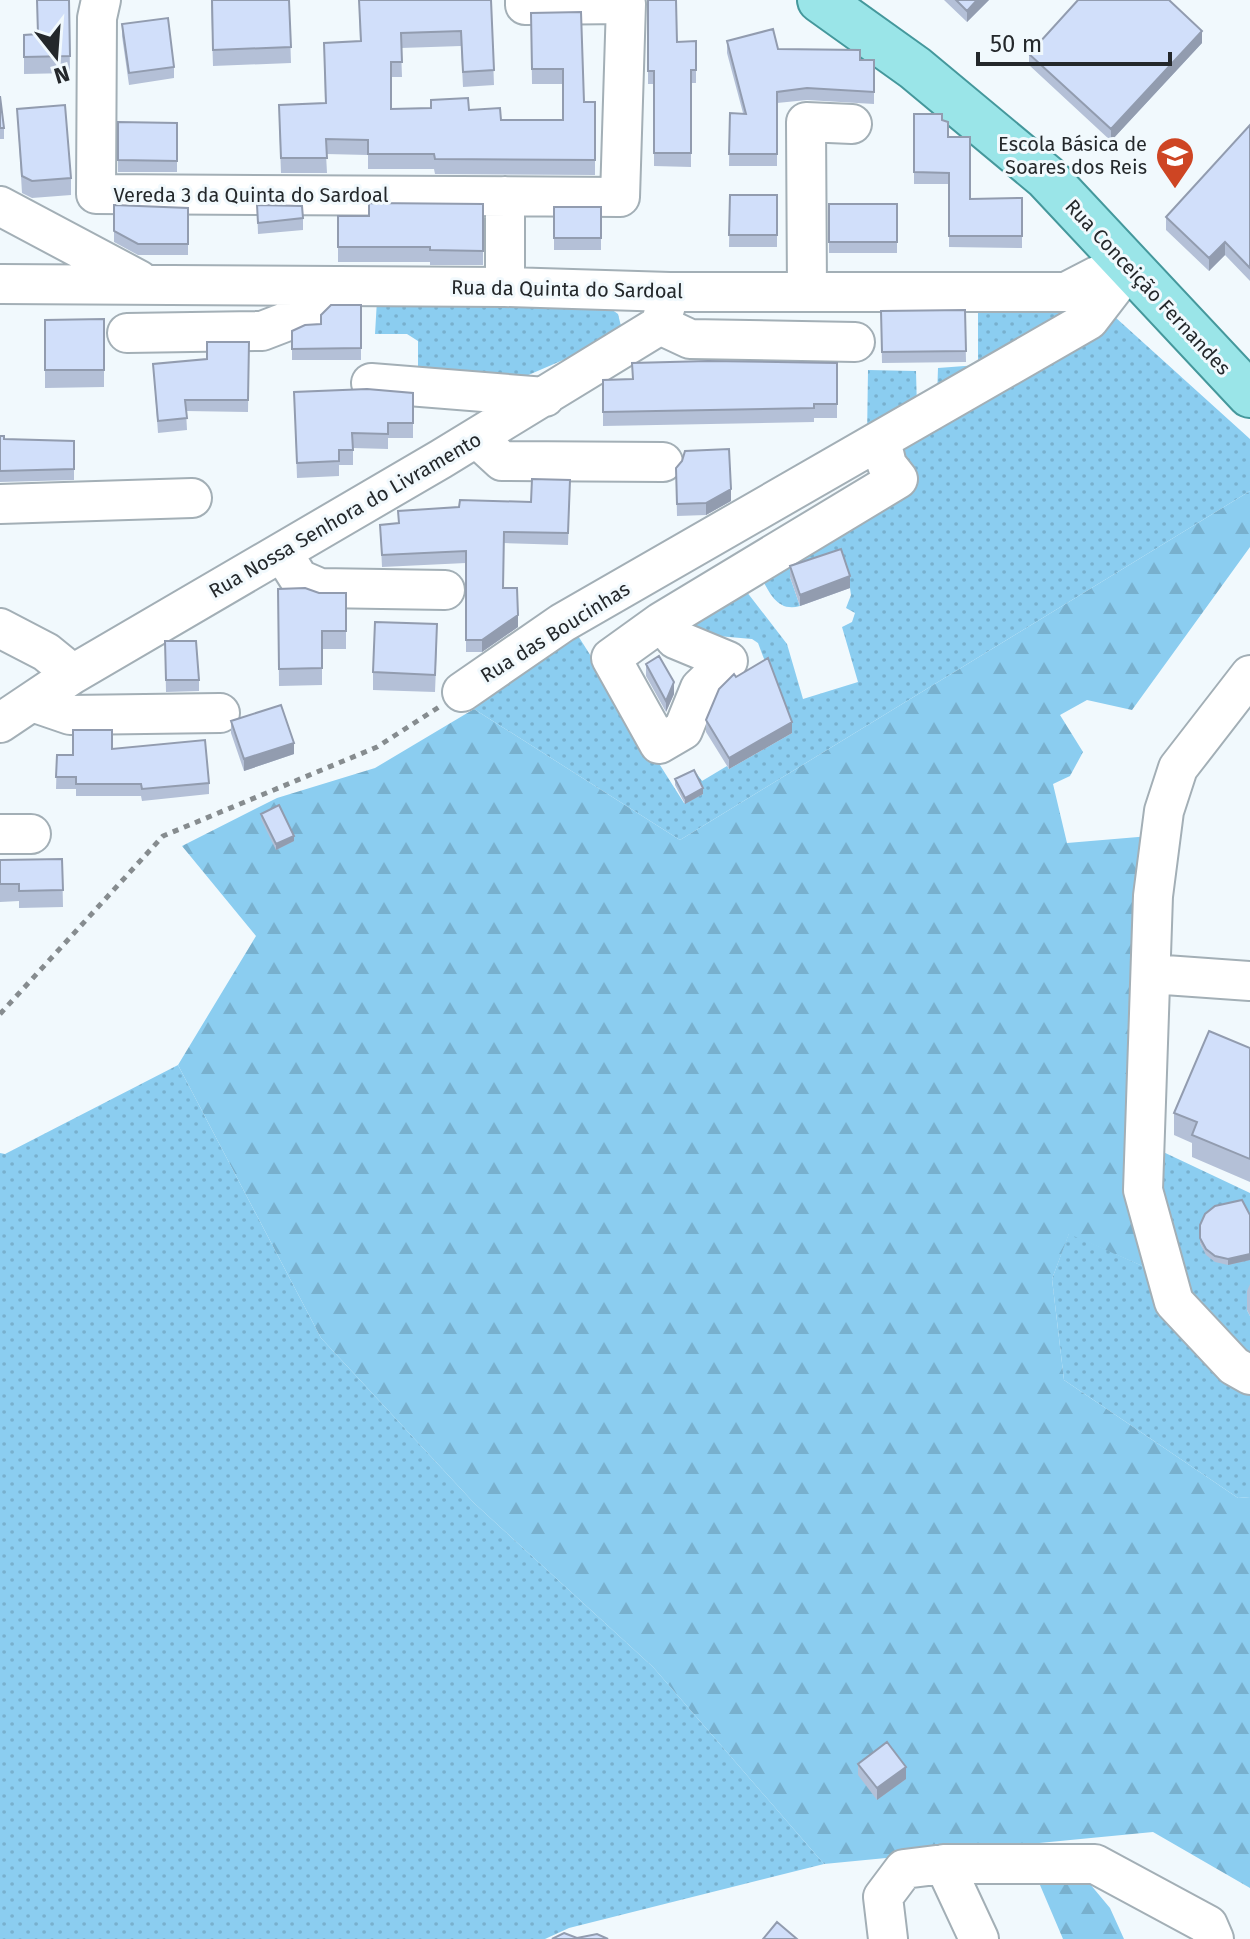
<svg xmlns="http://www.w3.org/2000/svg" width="1250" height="1939" viewBox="0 0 1250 1939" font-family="'Fira Sans',sans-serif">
  <defs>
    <pattern id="grass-dots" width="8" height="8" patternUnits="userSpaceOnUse" patternTransform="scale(2)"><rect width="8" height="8" fill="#8bcdf0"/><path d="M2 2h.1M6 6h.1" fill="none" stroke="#78b0ce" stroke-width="1.8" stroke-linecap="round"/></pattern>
    <pattern id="forest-firs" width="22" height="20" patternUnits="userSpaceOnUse" patternTransform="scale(2)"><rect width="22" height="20" fill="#8bcdf0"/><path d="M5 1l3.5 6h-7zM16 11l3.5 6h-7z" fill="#78b0ce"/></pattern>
  </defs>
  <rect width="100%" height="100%" fill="#f1f9fd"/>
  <path fill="url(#grass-dots)" d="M377 300 604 304 618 314 621 326 612 339 526 376 418 374V341L407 334H375Z
    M978 313H1084L937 398 938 368 978 365Z
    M1115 317 1250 439V491L680 840 474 709 553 644 575 631 684 803 703 794 694 776 697 774 702 781 727 766 729 769 792 733 758 643 752 639 695 634 687 629 743 587 787 644 803 699 858 682 842 627 852 622 855 613 846 608 851 595 850 588 790 577 800 606C778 612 770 594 761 577L900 458 903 443Z
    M868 370 916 371 917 410 867 439Z
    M178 1065 321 1338 474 1503 653 1667 824 1864 569 1928 545 1939H0V1153L5 1154Z
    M1159 1150 1250 1193V1221L1200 1243C1210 1265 1233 1269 1250 1253V1303L1247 1310 1250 1316V1355L1187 1297 1153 1206Z
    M1069 1233 1156 1272 1250 1383V1497L1238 1498 1064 1380 1052 1279Z"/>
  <path fill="url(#forest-firs)" d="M1250 491V547L1132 710 1087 700 1060 715 1083 752 1070 776 1053 784 1067 843 1150 836 1156 1272 1069 1234 1052 1279 1064 1380 1238 1498 1250 1497V1888L1153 1832 824 1864 653 1667 474 1503 321 1338 178 1065 256 936 182 846 277 798 375 768 474 709 680 840Z
    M1037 1878 1090 1884 1110 1908 1124 1939H1063Z"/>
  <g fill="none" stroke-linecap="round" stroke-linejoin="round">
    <g stroke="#a3afb6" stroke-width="42">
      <path id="minor" d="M101 0 97 18 96 194 620 197 626 4 525 5V0
        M505 196V287
        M0 206 139 280
        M0 284 505 287 670 292H1066L1097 276 1129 268
        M807 291 806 122 852 124
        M660 325 690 339 855 342
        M127 333 262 331 288 321 311 307 323 286
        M371 383 545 397
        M477 438 502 461 663 462
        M0 504 192 498
        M282 552 299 579 320 588 445 590
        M661 622 675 639 728 661 700 688 683 730 659 744 611 658 661 622 898 479 887 465 881 440
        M0 628 46 652 73 674
        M1250 675 1178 768 1164 811 1153 896 1143 1190 1174 1302 1234 1366 1250 1375
        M462 692 562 623 1089 320 1129 268
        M32 702 70 715 220 713
        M0 723 73 674 441 459 660 325 670 292
        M0 834H31
        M1151 974 1250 981
        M944 1864 979 1939
        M888 1939 883 1897 904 1869 944 1864H1095L1208 1925 1214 1939"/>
    </g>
    <g stroke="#45989c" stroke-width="48">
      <path id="major" d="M820 0 915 68 1046 177 1250 395"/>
    </g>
    <path stroke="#868c8f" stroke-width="5" stroke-dasharray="6 6" stroke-linecap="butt" d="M0 1014 163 836 377 747 439 707"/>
    <use href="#minor" stroke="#fff" stroke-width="38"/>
    <use href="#major" stroke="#9ae5e8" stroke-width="44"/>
  </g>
  <path fill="#b4c0d7" d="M69 0 70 73 24 74V35L38 34Z
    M211 0H289L291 63 213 66Z
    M359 0H491L494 85 463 87 461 46 401 48 402 77H391V109L469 110 501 120H563V84H532L531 13 584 102H595V175L435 174 434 169H368V155L326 154 327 173H281L279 120 325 103 324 43 360 41Z
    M647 0H676L677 42 696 41V83H691V167L654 166V84H648V5Z
    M944 0H989L967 22Z
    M122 24 174 67V78L129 85 122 36Z
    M727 41 778 49 860 60H874V104L807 100 777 103V166H729L730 113H743L727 53Z
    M1202 43 1111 141 1029 65V54Z
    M0 96 4 128V139H0Z
    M17 109 71 178V195L32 198 22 193Z
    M914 114 942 120 970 199 1022 198V248L949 247V184H914Z
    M118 122 177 123V172H118Z
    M1250 125V281L1225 255 1209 271 1166 230V217Z
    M730 195H777V247H729Z
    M483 204V265H430V262H338V216H369Z
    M829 204H897V253H829Z
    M114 205 188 208V255H138L114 242Z
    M257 205 303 218V230L258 234Z
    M554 207H601V250H554Z
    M361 305V360H292V331L321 324Z
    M965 310 966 362 882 363 881 311Z
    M104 319V387L45 388V320Z
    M249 342 248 412 186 411 187 430 158 433 153 364 207 359Z
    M837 363V418H814V422L603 426V380L632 379Z
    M294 392 413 393V438H388V449L353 448V465H339V476L297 478Z
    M0 436 4 439 74 441V480L0 482Z
    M676 468 731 501 706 515 677 516Z
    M570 480 568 545 504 543 503 588 518 627 482 652H466V563L382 567 380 525 398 523V511L531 502Z
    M790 566 850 588 800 606 790 577Z
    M278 589 319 593H346V649H322V685L279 686Z
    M165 641 199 680V691L166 692Z
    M437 642 435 692 373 690V672Z
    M646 664 674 694 666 712 646 676Z
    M736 677 792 733 729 769 706 732V720Z
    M231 721 294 754 244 771 231 733Z
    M112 749 209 783V794L142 801 141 796H76V789H56L57 755H73Z
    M675 779 703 794 685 804 675 785Z
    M261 814 294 841 276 850 261 819Z
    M62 859 63 907 19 908V901L0 902V860Z
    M1250 1048V1182L1192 1157V1143L1174 1135V1113Z
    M1250 1215V1260L1228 1265 1215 1262 1206 1255 1200 1243V1225Z
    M1250 1284V1316L1247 1310V1291Z
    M858 1764 906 1779 877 1800 858 1775Z"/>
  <path fill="#929caf" d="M977 0H989L967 22V11Z
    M1202 31V43L1111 141V129Z
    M1225 242V255L1209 271V258Z
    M731 489V501L706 515V503Z
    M850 576V588L800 606V595Z
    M518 615V627L482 652V640Z
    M674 682V694L666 712V701Z
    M792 722V733L729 769V758Z
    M294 743V754L244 771V759Z
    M703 788V794L685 804V798Z
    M294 836V841L276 850V844Z
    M1250 1254V1260L1228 1265V1259Z
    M906 1767V1779L877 1800V1788Z"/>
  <path fill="#d1dffa" stroke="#929caf" stroke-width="2" d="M37 0H69L70 56 24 57V35L38 34Z
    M212 0H289L291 47 213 50Z
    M359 0H491L494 70 463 72 461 31 401 33 402 62H391V109L431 108V100L468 98 469 110 500 108 501 120H563V69H532L531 13 581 12 584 102H595V160L435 159 434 154H368V140L326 139 327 158H281L279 105 326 103 324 43 361 41Z
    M648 0H676L677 42 696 41V70H691V153H654V71H648Z
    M956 0H977L967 11Z
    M1078 0H1169L1202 31 1111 129 1029 54Z
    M168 18 174 67 129 73 122 24Z
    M773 29 778 49 860 50V60H874V92L807 88 777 92V154H729L730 113 746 114 727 41Z
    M0 96 4 128H0Z
    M65 105 71 178 32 181 22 176 17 109Z
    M914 114H942V120L948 122V137H970V199L1022 198V236H949V173L914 172Z
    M118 122 177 123V161L118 160Z
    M1250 125V268L1225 242 1209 258 1166 217Z
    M730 195H777V235H729Z
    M369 203 483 204V251L430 250V247H338V216H369Z
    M829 204H897V242H829Z
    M114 205 188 208V244H138L114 231Z
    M257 205 302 206 303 218 258 223Z
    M554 207H601V238H554Z
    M331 305H361V348L292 349V331L305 325 321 324V315Z
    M965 310 966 351 882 352 881 311Z
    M104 319V370H45V320Z
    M207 342H249L248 400H185L187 418 158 421 153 364 207 359Z
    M708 361 837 363V404H814V408L603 412V380L633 379 632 363Z
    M367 389 413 393V423H388V434L352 433 353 450H339V461L297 463 294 392Z
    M0 436H4V439L74 441V469L0 471Z
    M729 449 731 489 706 503 677 504 676 468 682 461 685 451Z
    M532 479 570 480 568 533 504 532 503 588H517L518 615 482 640H466V551L382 555 380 525 399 523 398 511 459 507 460 500 531 502Z
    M841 549 850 576 800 595 790 566Z
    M305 588 319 593H346V631H322V668L279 669 278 589Z
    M375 622 437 624 435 675 373 672Z
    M165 641H196L199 680H166Z
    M659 656 674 682 666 701 646 664Z
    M768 658 792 722 729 758 706 720 719 689 734 674 736 677Z
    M281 705 294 743 244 759 231 721Z
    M73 730H112V749L205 740 209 783 142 789 141 784H76V777H56L57 755H73Z
    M694 770 703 788 685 798 675 779Z
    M279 805 294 836 276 844 261 814Z
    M62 859 63 890 19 891V884H0V860Z
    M1209 1031 1250 1048V1159L1192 1135 1197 1122 1174 1113Z
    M1242 1200 1250 1215V1254L1228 1259 1215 1256 1206 1249 1200 1238V1225L1205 1214 1215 1206Z
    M887 1742 906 1767 877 1788 858 1764Z
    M777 1922 797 1939H763Z
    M564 1933 577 1938 597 1934 608 1939H552Z"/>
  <defs>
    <g id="school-pin" transform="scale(2)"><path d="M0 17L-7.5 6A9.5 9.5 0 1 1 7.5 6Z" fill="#ce4523" stroke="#f1f9fd"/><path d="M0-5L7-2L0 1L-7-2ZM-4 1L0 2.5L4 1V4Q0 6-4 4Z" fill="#fff"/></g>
  </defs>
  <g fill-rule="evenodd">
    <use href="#school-pin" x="1175" y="156"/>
  </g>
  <g text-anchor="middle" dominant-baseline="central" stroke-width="6" stroke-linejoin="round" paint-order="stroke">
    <g font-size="20" fill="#24282b" stroke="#f1f9fd" text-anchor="end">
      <text x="1147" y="144">Escola Básica de<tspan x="1147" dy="23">Soares dos Reis</tspan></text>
    </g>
    <g font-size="20" fill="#24282b" stroke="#f1f9fd">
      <text x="251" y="195">Vereda 3 da Quinta do Sardoal</text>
      <text transform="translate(1148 287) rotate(47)">Rua Conceição Fernandes</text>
      <text transform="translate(567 289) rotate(1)">Rua da Quinta do Sardoal</text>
      <text transform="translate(345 515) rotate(-30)">Rua Nossa Senhora do Livramento</text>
      <text transform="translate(555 632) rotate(-32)">Rua das Boucinhas</text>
    </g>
  </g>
  <g transform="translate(56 56) rotate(163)" stroke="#f1f9fd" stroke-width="6" paint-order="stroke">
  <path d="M0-6L14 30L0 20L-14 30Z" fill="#24282b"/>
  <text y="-12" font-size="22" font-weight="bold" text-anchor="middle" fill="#24282b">N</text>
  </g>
  <path d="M978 52v12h192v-12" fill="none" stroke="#24282b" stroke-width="4"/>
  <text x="990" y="52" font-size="24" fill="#24282b" stroke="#f1f9fd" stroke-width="6" paint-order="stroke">50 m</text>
</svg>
